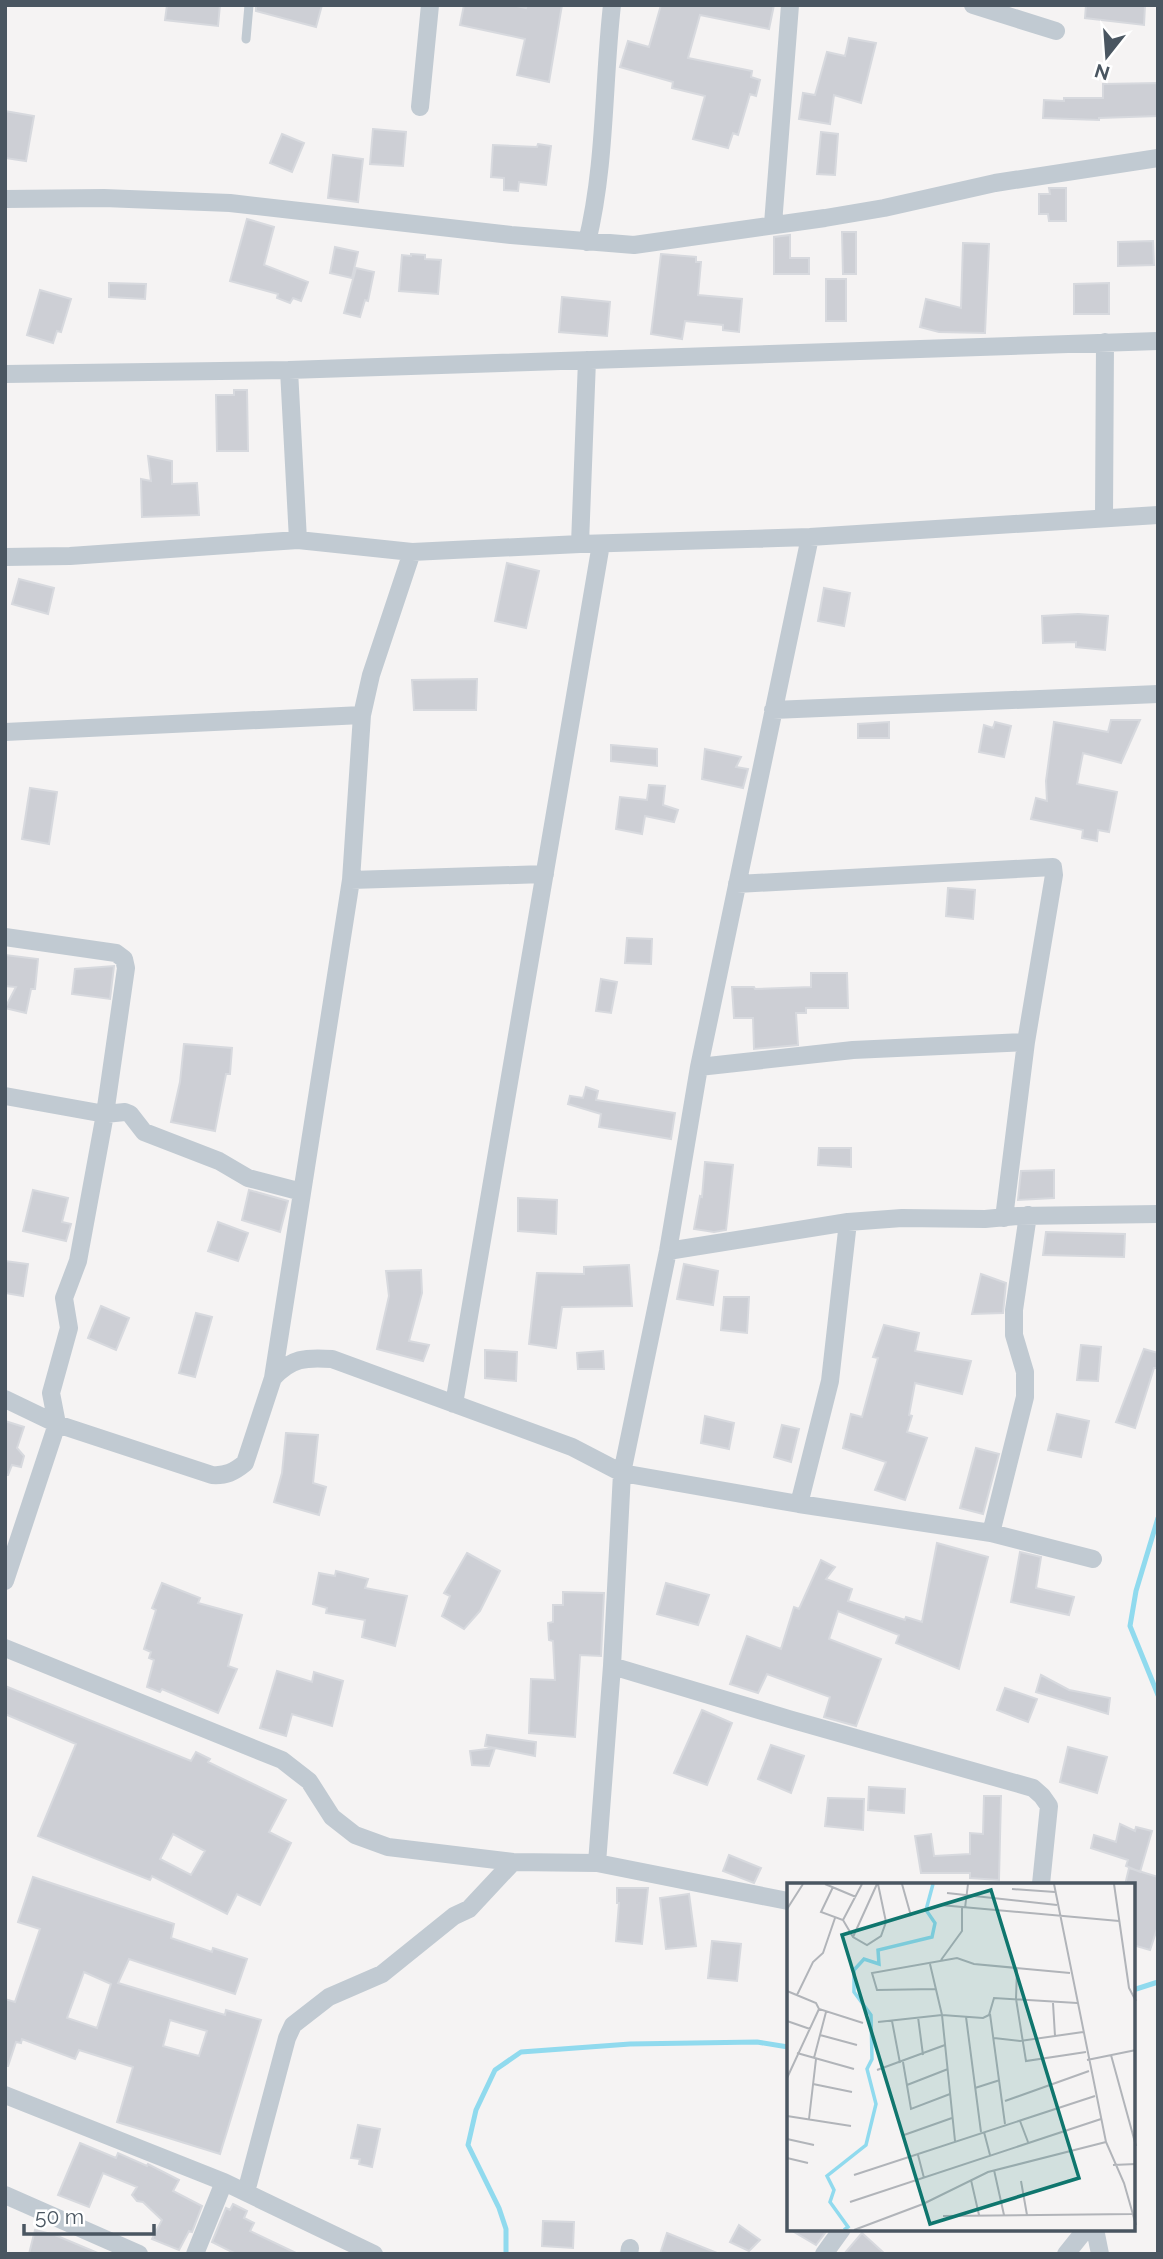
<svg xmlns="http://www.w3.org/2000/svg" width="1163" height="2259" viewBox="0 0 1163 2259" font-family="Raleway,sans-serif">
  <rect width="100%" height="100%" fill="#f5f3f3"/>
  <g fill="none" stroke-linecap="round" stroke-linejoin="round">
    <path stroke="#90daee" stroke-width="5" d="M1158 1518 1136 1591 1130 1626 1158 1695
      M1133 1990 1158 1982
      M506 2254V2229L499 2208 468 2145 476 2110 495 2070 521 2052 630 2044 757 2042 788 2047"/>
  </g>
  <path fill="#cdcfd5" stroke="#d7d9de" stroke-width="2" fill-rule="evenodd" d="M167 5H220L218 26 165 20Z
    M256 5H322L316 27 256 11Z
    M464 5H512L526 8 527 5H562L549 82 517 75 525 39 460 25Z
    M661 5H774L769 29 700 15 688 58 752 71 751 77 760 80 756 96 750 94 738 135 733 133 728 148 693 139 705 96 672 88 673 82 620 67 628 41 649 47Z
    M1086 5H1145L1144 25 1085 18Z
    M849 38 876 43 861 103 834 95 830 124 799 119 803 93 815 95 827 52 845 56Z
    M1158 83V116L1099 118V120L1043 118 1044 100 1064 101V98H1103V84Z
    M5 111 34 116 26 161 5 158Z
    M373 129 406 132 403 166 370 164Z
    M821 132 838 134 835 175 817 174Z
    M282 134 304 143 292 172 270 163Z
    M538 144 551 146 546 185 519 182 518 191 504 190V178L491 177 493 145 537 147Z
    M333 155 363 159 358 202 328 198Z
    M1049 188H1066V221H1049L1048 214H1039V194H1050Z
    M247 219 274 227 264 265 308 282 301 301 293 298 290 303 277 298 278 294 230 281Z
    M842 232H856V274H843Z
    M790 235V258H809V274H774V237Z
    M1153 241 1154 265 1118 266V242Z
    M963 243 989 244 985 333 939 332 920 327 926 299 961 308Z
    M335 247 358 252 352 278 330 273Z
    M411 254 425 255V259L441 260 438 294 399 291 402 255 411 256Z
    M661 254 696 257V262H701L698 295 742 299 739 332 723 330V325L685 321 682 339 651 334Z
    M356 268 374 272 368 301 365 300 360 317 344 313Z
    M826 279H846V321H826Z
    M109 283 146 284 145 299 109 297Z
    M1109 283V314H1074V284Z
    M40 290 71 299 61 332 57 331 53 343 27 335Z
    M562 297 610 302 607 336 559 332Z
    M234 390H247L248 451H217L216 395H234Z
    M148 456 172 461V484L197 483 199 515 142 517 141 479 151 481Z
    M507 563 539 571 526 628 495 621Z
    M19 579 54 588 48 614 12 604Z
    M824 588 850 593 844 626 818 621Z
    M1078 614 1108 616 1105 650 1076 647V642L1043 643 1042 616Z
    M477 679 476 710H414L412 680Z
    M1111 720H1140L1121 763 1083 753 1077 784 1117 792 1109 832 1098 830 1097 841 1082 838 1083 830 1031 819 1036 798 1047 801 1046 781 1054 722 1108 732Z
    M889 722V738H858V724Z
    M995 722 1011 726 1004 757 979 752 984 725 993 728Z
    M611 745 657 749V766L611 761Z
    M705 749 741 757 736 767 748 769 743 788 702 779Z
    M649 785 665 786 663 805 678 810 674 822 645 816 642 834 616 829 620 797 647 800Z
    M30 788 57 792 49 844 22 839Z
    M948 888 975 890 973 919 946 916Z
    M627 938 652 939 651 964 625 963Z
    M5 955 38 959 35 989H31L26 1013 5 1008 16 987 5 986Z
    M114 966 110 999 72 994 75 969Z
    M811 973H847L848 1008H806V1013H796L798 1045 754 1049 753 1018H734L732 987H754L755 989 811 987Z
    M601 979 617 982 611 1013 596 1011Z
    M184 1044 232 1048 230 1074H226L215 1131 171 1122 180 1082Z
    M586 1087 598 1091 596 1100 675 1113 671 1139 599 1127 601 1114 568 1104 570 1096 583 1098Z
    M819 1148H851V1167L818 1165Z
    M705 1162 733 1165 726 1230 714 1232 694 1229 700 1196 702 1197Z
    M1054 1170V1198L1018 1200 1021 1171Z
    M33 1190 68 1198 62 1222 71 1224 66 1241 23 1231Z
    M249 1190 288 1201 280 1232 242 1220Z
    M518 1198 557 1200 556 1234 518 1231Z
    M218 1222 248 1233 238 1261 208 1251Z
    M1046 1232 1125 1234 1124 1257 1043 1255Z
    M5 1261 28 1264 23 1296 5 1293Z
    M684 1264 718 1271 713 1305 677 1299Z
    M629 1265 632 1306 562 1307 556 1348 529 1344 537 1273 584 1274V1267Z
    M421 1270 422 1293 409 1341 429 1345 423 1361 377 1349 389 1296 386 1271Z
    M981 1274 1006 1283 1003 1313 972 1314Z
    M724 1297H749L747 1333 721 1330Z
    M101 1306 129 1318 116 1350 88 1338Z
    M196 1313 212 1317 195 1377 179 1373Z
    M884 1325 919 1333 915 1351 971 1361 962 1394 915 1383 909 1415 912 1416 907 1432 927 1438 905 1500 875 1490 886 1462 843 1448 851 1414 862 1417 878 1358 873 1357Z
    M1081 1345 1101 1347 1098 1381 1077 1380Z
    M1144 1349 1158 1353V1368H1154L1135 1428 1116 1422Z
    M485 1350 517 1352 516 1381 485 1378Z
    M603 1351 604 1369H578L577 1353Z
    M1057 1414 1089 1421 1081 1457 1048 1450Z
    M705 1416 734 1423 729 1449 701 1443Z
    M5 1421 24 1427 17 1448 24 1456 21 1467 12 1465 8 1475H5Z
    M782 1425 799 1429 791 1462 774 1457Z
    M286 1433 318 1435 313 1483 326 1487 319 1515 274 1502 282 1473Z
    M976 1448 999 1454 983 1514 960 1508Z
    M937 1543 988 1557 959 1669 896 1643 899 1635 838 1611 829 1639 881 1659 856 1726 824 1717 830 1697 767 1674 758 1693 730 1684 747 1636 781 1649 794 1607 799 1609 821 1560 835 1567 826 1579 852 1589 848 1601 905 1620 906 1617 922 1622Z
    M1020 1552 1041 1557 1036 1588 1074 1597 1069 1615 1011 1602Z
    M467 1553 500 1571 480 1611 464 1629 442 1616 450 1596 444 1593Z
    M336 1571 368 1579 365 1588 407 1596 395 1646 362 1637 365 1620 326 1613 327 1608 313 1604 319 1573 335 1576Z
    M162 1583 200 1598 198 1603 242 1615 228 1666 237 1669 218 1713 162 1689 160 1692 147 1687 154 1660 149 1658 151 1652 144 1649 156 1610 152 1608Z
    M666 1583 709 1595 698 1625 657 1614Z
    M563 1592 604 1593 601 1656 580 1655 575 1737 529 1733 531 1679 555 1680 553 1641 549 1640 548 1623 553 1622V1605H563Z
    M277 1671 312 1682 314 1672 343 1681 332 1726 292 1714 286 1736 260 1728Z
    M1041 1675 1069 1690 1110 1698 1108 1714 1036 1692Z
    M5 1686 191 1761 196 1752 210 1759 208 1762 286 1800 269 1832 291 1843 260 1905 237 1894 227 1914 152 1876 150 1880 38 1836 76 1744 5 1714ZM173 1834 205 1851 191 1875 160 1859Z
    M1005 1688 1037 1699 1028 1722 997 1710Z
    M702 1710 732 1723 707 1785 674 1773Z
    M487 1735 536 1742 535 1756 485 1746Z
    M771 1745 804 1756 791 1793 758 1779Z
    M1068 1747 1107 1757 1097 1793 1060 1782Z
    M495 1748 489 1766 472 1765 470 1751Z
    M869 1787 905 1789 904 1813 868 1810Z
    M984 1796H1001L999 1880 970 1878V1873H921L915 1836 931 1834 934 1856 970 1854V1833L983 1834Z
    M828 1798 864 1799 863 1830 825 1826Z
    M1120 1824 1135 1831 1136 1827 1152 1831 1140 1872 1126 1866 1128 1860 1091 1848 1094 1835 1116 1842Z
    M729 1855 761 1868 754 1883 723 1871Z
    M1129 1868 1158 1877V1926L1150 1950 1133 1945V1885H1125Z
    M33 1877 174 1924 171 1938 212 1952 213 1948 247 1959 235 1994 129 1959 118 1983 225 2015 226 2010 261 2020 220 2154 117 2122 133 2067 79 2050 75 2059 22 2039 21 2043 16 2042 8 2066H5V1999L15 2002 40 1929 18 1922ZM84 1972 111 1984 97 2028 67 2018ZM170 2020 207 2031 199 2056 163 2046Z
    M617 1888H648L642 1944 616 1941 619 1903H617Z
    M689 1894 696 1946 666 1949 660 1898Z
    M712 1941 741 1944 737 1981 708 1978Z
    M358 2125 380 2129 372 2167 359 2164 360 2159 351 2158Z
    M80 2143 116 2158 118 2153 147 2166 148 2164 179 2180 173 2191 202 2206 192 2232 189 2231 179 2250 152 2239 162 2220 143 2202 137 2201 132 2195 137 2187 103 2173 89 2207 58 2195Z
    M233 2204 247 2211 244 2218 254 2223 250 2231 298 2254H236L212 2242 226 2208 230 2210Z
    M543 2221 574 2222 573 2248 542 2246Z
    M739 2225 760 2240 749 2251 730 2242Z
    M789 2229H828L816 2245Z
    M35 2230 55 2235 100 2254H29Z
    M667 2233 717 2253V2254H660Z
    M862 2233 885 2254H844Z"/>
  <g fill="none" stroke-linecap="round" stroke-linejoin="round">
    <path stroke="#c1cad2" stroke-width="9" d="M246 39 249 5"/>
    <path stroke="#c1cad2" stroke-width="18" d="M973 5 1056 31
      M420 107 430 5
      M5 199 104 198 230 203 511 235 634 245 825 218 884 208 995 183 1158 158
      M773 224 790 5
      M587 242C606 164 603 84 612 5
      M289 370 298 540
      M5 374 289 370 1158 341
      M1104 517 1105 342
      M580 544 587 360
      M5 557 70 556 298 540 412 552 580 544 810 537 1158 515
      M773 710 1158 694
      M5 732 362 715
      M351 880 545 874
      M737 884 1053 867 1054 875 1026 1042 1004 1218
      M5 937 116 953 124 959 126 968 105 1114 78 1261 64 1298 69 1328 51 1393 57 1424 5 1581
      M699 1067 853 1050 1026 1042
      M5 1096 105 1114 125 1112 130 1114 144 1132 219 1161 248 1178 302 1192
      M668 1251 848 1222 902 1218 985 1219 1018 1216 1158 1214
      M273 1378 351 880 362 715 371 675 412 552
      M5 1399 57 1424 212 1475C226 1476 234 1472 245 1463L273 1378C291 1358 306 1357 332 1359L572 1447 622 1473 799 1504 991 1533 1093 1559
      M454 1404 601 544
      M799 1504 830 1381 848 1222
      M991 1533 1025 1397V1372L1014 1335V1310L1028 1215
      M5 1648 282 1760 309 1781 332 1817 355 1835 388 1847 513 1862 597 1863 788 1901
      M612 1666 789 1719 1033 1788 1042 1796 1049 1806 1041 1884
      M597 1863 612 1666 622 1473 668 1251 699 1067 810 537
      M5 2095 224 2182 374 2254
      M246 2192 287 2038 293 2025 329 1997 382 1974 454 1916 469 1909 513 1862
      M5 2195 139 2254
      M1095 2229 1100 2254
      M195 2254 224 2182
      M629 2254 630 2248
      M824 2254 842 2229
      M1066 2254 1086 2229"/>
  </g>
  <g transform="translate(787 1883)">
    <rect width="348" height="348" fill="#f5f3f3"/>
    <path fill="none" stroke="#90daee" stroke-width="3.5" d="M57 347 61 344 43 319 47 307 40 293 79 262 89 221 80 186 85 176 84 132 67 109V87L77 76 92 81 91 67 145 54 148 40 139 27 146 1"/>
    <path fill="none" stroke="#b1b4b9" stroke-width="2" d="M38 1 69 14M115 1 124 33M267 1 319 259 337 300 349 342M327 1 342 105 349 118M46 4 34 29 56 37 66 54 80 62 94 53 99 39 91 1M225 6 268 9M160 10 270 22M153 22 332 38M178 25 181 1M0 26 16 1M56 37 75 1M66 54 90 1M154 77 175 48V25M143 81 155 132 168 258M230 85 229 116 239 178 299 169M149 106 90 107 85 90 170 75 187 81 283 90M0 108 29 120 32 126 76 140M10 112 26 79 36 70 48 35M266 120 268 153M203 131 218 241M131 134 136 172M179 134 194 249M0 138 23 146M105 138 113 180M91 139 155 132 196 135 202 132 207 115 290 120M33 152 70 162M207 155 233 158 296 149M10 170 67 186M324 172 349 263M27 175 39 129M300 177 349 167M116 179 124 226 163 211M90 187 158 162M0 195 32 126M26 201 65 209M120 202 161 186M188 205 213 197M218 218 302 188M0 233 64 243M22 236 29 176M233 238 241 259M197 249 203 272M117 252 165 235M0 256 27 262M131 272 137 295M0 275 21 280M326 282 349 281M207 287 217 332M67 292 308 213M130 297 136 321M184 297 192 332M234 298 240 332M63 319 314 236M156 333 345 331M67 347 136 321 201 289 319 259"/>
    <path fill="#0f766e" fill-opacity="0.15" stroke="#0f766e" stroke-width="3.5" d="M204 7 292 295 143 341 55 52Z"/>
    <rect width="348" height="348" fill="none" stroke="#4a5661" stroke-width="3.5"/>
  </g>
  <rect width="1163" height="2259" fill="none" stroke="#4a5661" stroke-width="14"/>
  <g transform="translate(1107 56) rotate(197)" stroke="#ffffff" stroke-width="5" paint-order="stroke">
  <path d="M0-5L12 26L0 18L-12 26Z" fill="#4a5661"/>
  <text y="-10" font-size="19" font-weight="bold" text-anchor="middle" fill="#4a5661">N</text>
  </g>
  <path d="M24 2224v10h130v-10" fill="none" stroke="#4a5661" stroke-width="3.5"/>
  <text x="35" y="2224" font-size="21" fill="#4a5661" stroke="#ffffff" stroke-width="5" paint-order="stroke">50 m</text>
</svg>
